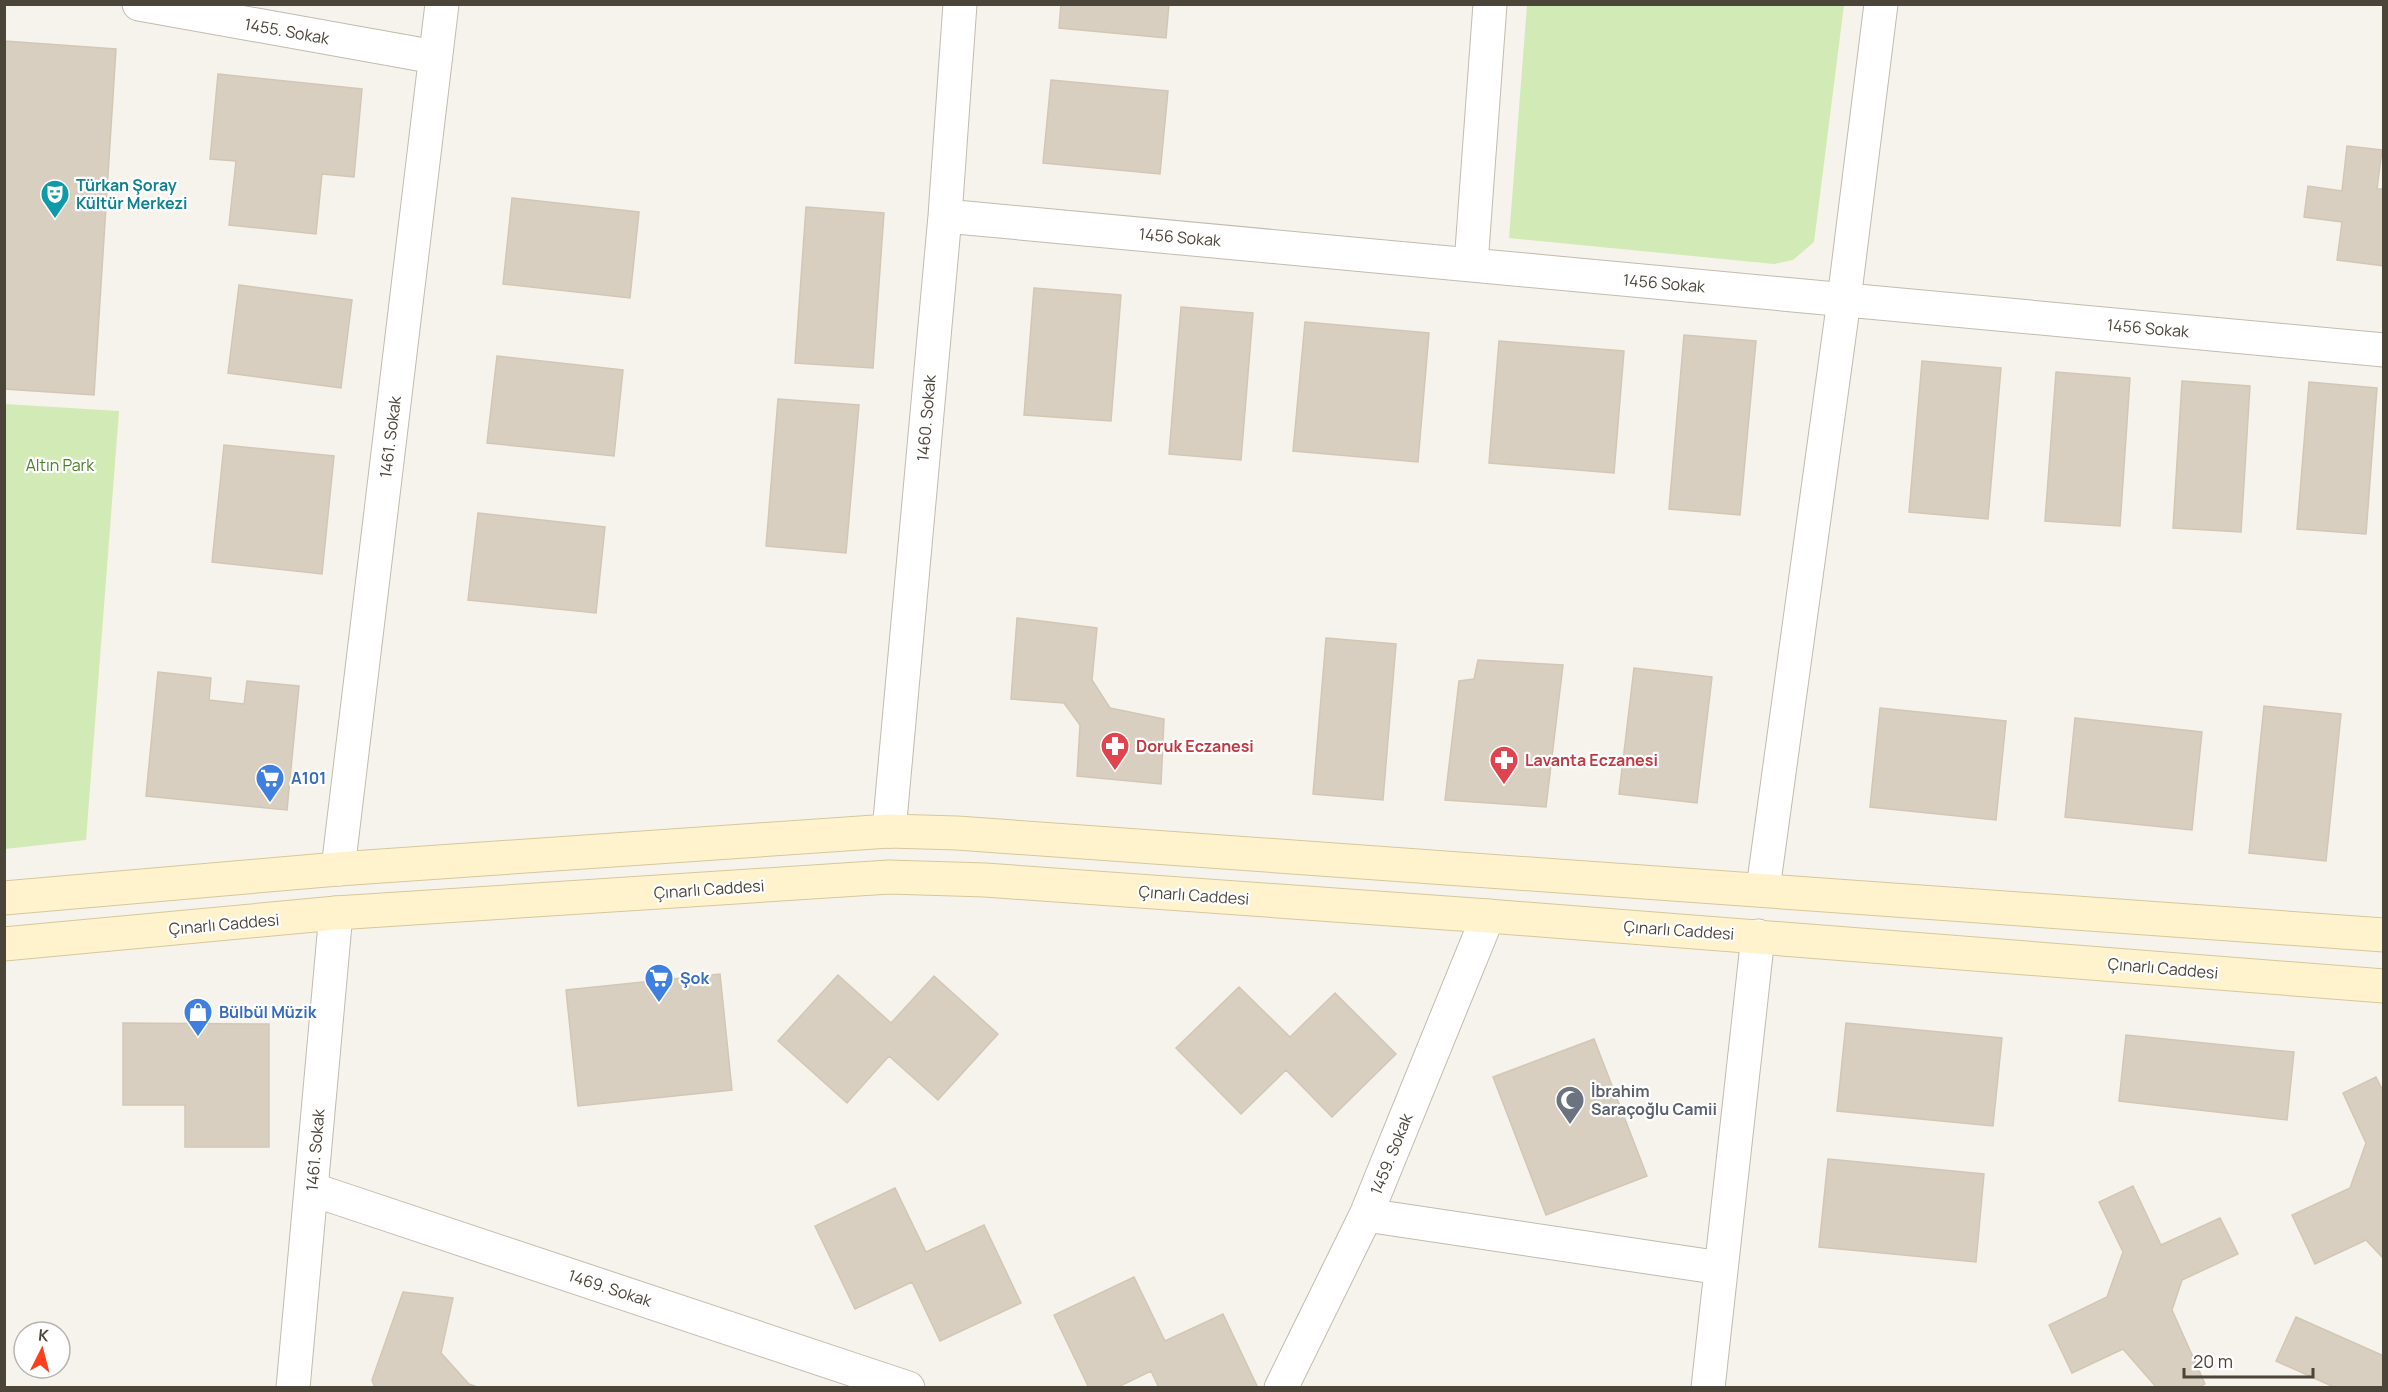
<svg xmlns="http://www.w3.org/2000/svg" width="2388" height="1392" viewBox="0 0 2388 1392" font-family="Manrope,sans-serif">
  <rect width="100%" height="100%" fill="#f6f3ec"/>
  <path fill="#d2eab5" d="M1527 5H1844L1814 242 1793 260 1774 264 1509 238Z
    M5 404 119 411 86 840 5 849Z"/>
  <path fill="#d8cfc1" stroke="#d3c7b4" stroke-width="1.5" d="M1061 4H1169L1166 38 1059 28Z
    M4 41 116 49 94 395 4 389Z
    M218 74 362 89 354 177 322 174 316 234 229 225 236 161 210 159Z
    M1051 80 1168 91 1160 174 1043 163Z
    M2347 146 2382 150 2377 189H2384V266L2337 260 2342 222 2304 217 2308 186 2342 191Z
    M512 198 639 212 630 298 503 284Z
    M806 207 884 213 873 368 795 363Z
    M239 285 352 300 341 388 228 373Z
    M1034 288 1121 295 1111 421 1024 415Z
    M1181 307 1253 313 1241 460 1169 454Z
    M1305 322 1429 333 1418 462 1293 451Z
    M1684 335 1756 341 1740 515 1669 509Z
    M1499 341 1624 351 1614 473 1489 463Z
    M497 356 623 370 614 456 487 443Z
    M1922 361 2001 368 1988 519 1909 512Z
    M2056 372 2130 378 2120 526 2045 521Z
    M2182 381 2250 386 2241 532 2173 528Z
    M2309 382 2377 388 2366 534 2297 529Z
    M778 399 859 405 846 553 766 546Z
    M224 445 334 456 322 574 212 562Z
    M478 513 605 527 596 613 468 600Z
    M1017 618 1097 628 1092 680 1110 708 1164 719 1161 784 1077 776 1080 725 1064 703 1011 699Z
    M1326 638 1396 644 1383 800 1313 794Z
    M1478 660 1563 665 1546 807 1445 800 1459 681 1474 679Z
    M1634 668 1712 677 1697 803 1619 794Z
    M158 672 211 678 209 700 244 704 247 681 299 686 287 810 146 796Z
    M2264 706 2341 714 2326 861 2249 853Z
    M1880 708 2006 721 1996 820 1870 807Z
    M2075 718 2202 732 2192 830 2065 817Z
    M720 974 732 1090 578 1106 566 990Z
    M838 975 891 1023 934 976 998 1034 938 1100 889 1056 847 1103 778 1041Z
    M1239 987 1290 1037 1335 993 1396 1054 1332 1117 1286 1070 1241 1114 1176 1048Z
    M123 1023 269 1024V1147H185V1105H123Z
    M1846 1023 2002 1038 1993 1126 1837 1111Z
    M2126 1035 2294 1052 2287 1120 2119 1101Z
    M1594 1039 1647 1176 1546 1215 1493 1077Z
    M2376 1077 2384 1093V1259L2366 1240 2315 1264 2292 1215 2350 1188 2366 1143 2343 1093Z
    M1828 1159 1984 1174 1976 1262 1819 1247Z
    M2133 1186 2161 1245 2220 1218 2238 1254 2182 1280 2172 1310 2205 1384 2197 1388H2157L2123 1349 2072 1373 2049 1325 2107 1297 2123 1252 2099 1202Z
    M895 1188 926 1252 984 1225 1021 1303 940 1341 912 1282 855 1309 815 1226Z
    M1134 1277 1165 1341 1223 1314 1258 1388H1159L1151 1371 1116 1388H1089L1054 1315Z
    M403 1292 453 1298 441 1353 469 1384 480 1388H375L372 1380Z
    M2296 1317 2384 1356V1388H2336L2276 1361Z"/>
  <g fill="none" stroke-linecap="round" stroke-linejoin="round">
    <g stroke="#c2bbae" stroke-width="35">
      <path id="street" d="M139 4 435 57
        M945 216 2384 350
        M1471 264 1490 4
        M889 831 945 216 960 4
        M338 869 442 4
        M1763 889 1844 300 1881 4
        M311 1189 908 1388
        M1366 1215 1721 1268
        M293 1388 336 913
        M1281 1388 1366 1215 1488 916
        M1708 1388 1758 936"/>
    </g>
    <g stroke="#d6c79b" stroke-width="35">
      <path id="secondary" d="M4 898 338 869 889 831 957 833 2384 935
        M4 944 336 913 889 877 985 880 1488 916 2384 986"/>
    </g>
    <use href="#street" stroke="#fff" stroke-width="33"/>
    <use href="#secondary" stroke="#fff3cd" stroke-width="33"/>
  </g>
  <defs>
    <g id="theatre-pin" transform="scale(1.5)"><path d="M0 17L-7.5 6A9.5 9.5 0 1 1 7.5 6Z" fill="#0f9aa8" stroke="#fff"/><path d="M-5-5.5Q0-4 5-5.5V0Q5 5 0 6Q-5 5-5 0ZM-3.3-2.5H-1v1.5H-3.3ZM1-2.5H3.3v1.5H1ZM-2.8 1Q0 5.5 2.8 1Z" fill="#fff"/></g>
    <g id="pharmacy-pin" transform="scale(1.5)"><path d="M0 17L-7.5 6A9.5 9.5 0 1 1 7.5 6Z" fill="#e0444e" stroke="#fff"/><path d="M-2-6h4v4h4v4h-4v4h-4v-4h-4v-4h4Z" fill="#fff"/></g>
    <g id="supermarket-pin" transform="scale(1.5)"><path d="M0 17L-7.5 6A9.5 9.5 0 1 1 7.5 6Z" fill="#3f7fe0" stroke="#fff"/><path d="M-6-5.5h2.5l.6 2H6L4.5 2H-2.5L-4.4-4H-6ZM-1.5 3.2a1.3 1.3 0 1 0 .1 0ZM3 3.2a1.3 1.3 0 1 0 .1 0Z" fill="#fff"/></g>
    <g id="shop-pin" transform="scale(1.5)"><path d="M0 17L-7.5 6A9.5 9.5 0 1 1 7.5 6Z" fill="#3f7fe0" stroke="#fff"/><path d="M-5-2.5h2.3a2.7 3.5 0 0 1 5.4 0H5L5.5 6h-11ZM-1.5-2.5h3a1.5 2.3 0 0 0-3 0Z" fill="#fff"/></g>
    <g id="mosque-pin" transform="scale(1.5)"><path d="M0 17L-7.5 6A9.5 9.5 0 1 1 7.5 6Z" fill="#6b7280" stroke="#fff"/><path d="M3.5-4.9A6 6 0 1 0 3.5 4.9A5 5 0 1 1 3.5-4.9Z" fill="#fff"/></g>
  </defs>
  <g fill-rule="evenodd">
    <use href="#theatre-pin" x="55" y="194"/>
    <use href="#pharmacy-pin" x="1115" y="746"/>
    <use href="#pharmacy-pin" x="1504" y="760"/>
    <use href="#supermarket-pin" x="270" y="778"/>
    <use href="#supermarket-pin" x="659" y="978"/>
    <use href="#shop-pin" x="198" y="1012"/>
    <use href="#mosque-pin" x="1570" y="1100"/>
  </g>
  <g text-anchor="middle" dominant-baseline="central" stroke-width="4.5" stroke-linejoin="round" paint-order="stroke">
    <g font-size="16" fill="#4b4439" stroke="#fff">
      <text transform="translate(287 31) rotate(10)">1455. Sokak</text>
      <text transform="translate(1180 237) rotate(5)">1456 Sokak</text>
      <text transform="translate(1664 283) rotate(5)">1456 Sokak</text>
      <text transform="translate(2148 328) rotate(5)">1456 Sokak</text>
      <text transform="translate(926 418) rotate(-85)">1460. Sokak</text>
      <text transform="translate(390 437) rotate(-83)">1461. Sokak</text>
      <text transform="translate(709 889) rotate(-4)">Çınarlı Caddesi</text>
      <text transform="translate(1194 895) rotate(4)">Çınarlı Caddesi</text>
      <text transform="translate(224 924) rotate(-5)">Çınarlı Caddesi</text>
      <text transform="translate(1679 930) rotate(4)">Çınarlı Caddesi</text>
      <text transform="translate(2163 968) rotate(5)">Çınarlı Caddesi</text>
      <text transform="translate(315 1150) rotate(-85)">1461. Sokak</text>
      <text transform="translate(1391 1154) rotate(-68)">1459. Sokak</text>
      <text transform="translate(610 1288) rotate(18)">1469. Sokak</text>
    </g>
    <g font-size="16" font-weight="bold" fill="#0d838f" stroke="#fff" text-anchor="start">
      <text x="76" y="185">Türkan Şoray<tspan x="76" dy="18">Kültür Merkezi</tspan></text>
    </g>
    <g font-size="16" fill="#4a7f2a" stroke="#fff">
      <text x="60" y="465">Altın Park</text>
    </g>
    <g font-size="16" font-weight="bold" fill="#be3a42" stroke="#fff" text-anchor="start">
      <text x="1136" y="746">Doruk Eczanesi</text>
      <text x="1525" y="760">Lavanta Eczanesi</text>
    </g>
    <g font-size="16" font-weight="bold" fill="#366cbe" stroke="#fff" text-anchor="start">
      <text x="291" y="778">A101</text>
      <text x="680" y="978">Şok</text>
      <text x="219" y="1012">Bülbül Müzik</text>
    </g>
    <g font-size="16" font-weight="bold" fill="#5b616d" stroke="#fff" text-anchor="start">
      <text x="1591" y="1091">İbrahim<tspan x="1591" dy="18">Saraçoğlu Camii</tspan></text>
    </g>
  </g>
  <rect width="2388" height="1392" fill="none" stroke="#4b4439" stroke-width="12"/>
  <g transform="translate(42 1350) rotate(6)"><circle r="28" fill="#ffffff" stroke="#b7b4b0" stroke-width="1.5"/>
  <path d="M0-4.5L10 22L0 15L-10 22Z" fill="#fc3f1d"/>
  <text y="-9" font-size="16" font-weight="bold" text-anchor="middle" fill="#4b4439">K</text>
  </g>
  <path d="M2184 1368v9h129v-9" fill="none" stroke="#4b4439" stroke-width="3"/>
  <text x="2193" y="1368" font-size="18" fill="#4b4439" stroke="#ffffff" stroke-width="4.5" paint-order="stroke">20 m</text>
</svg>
